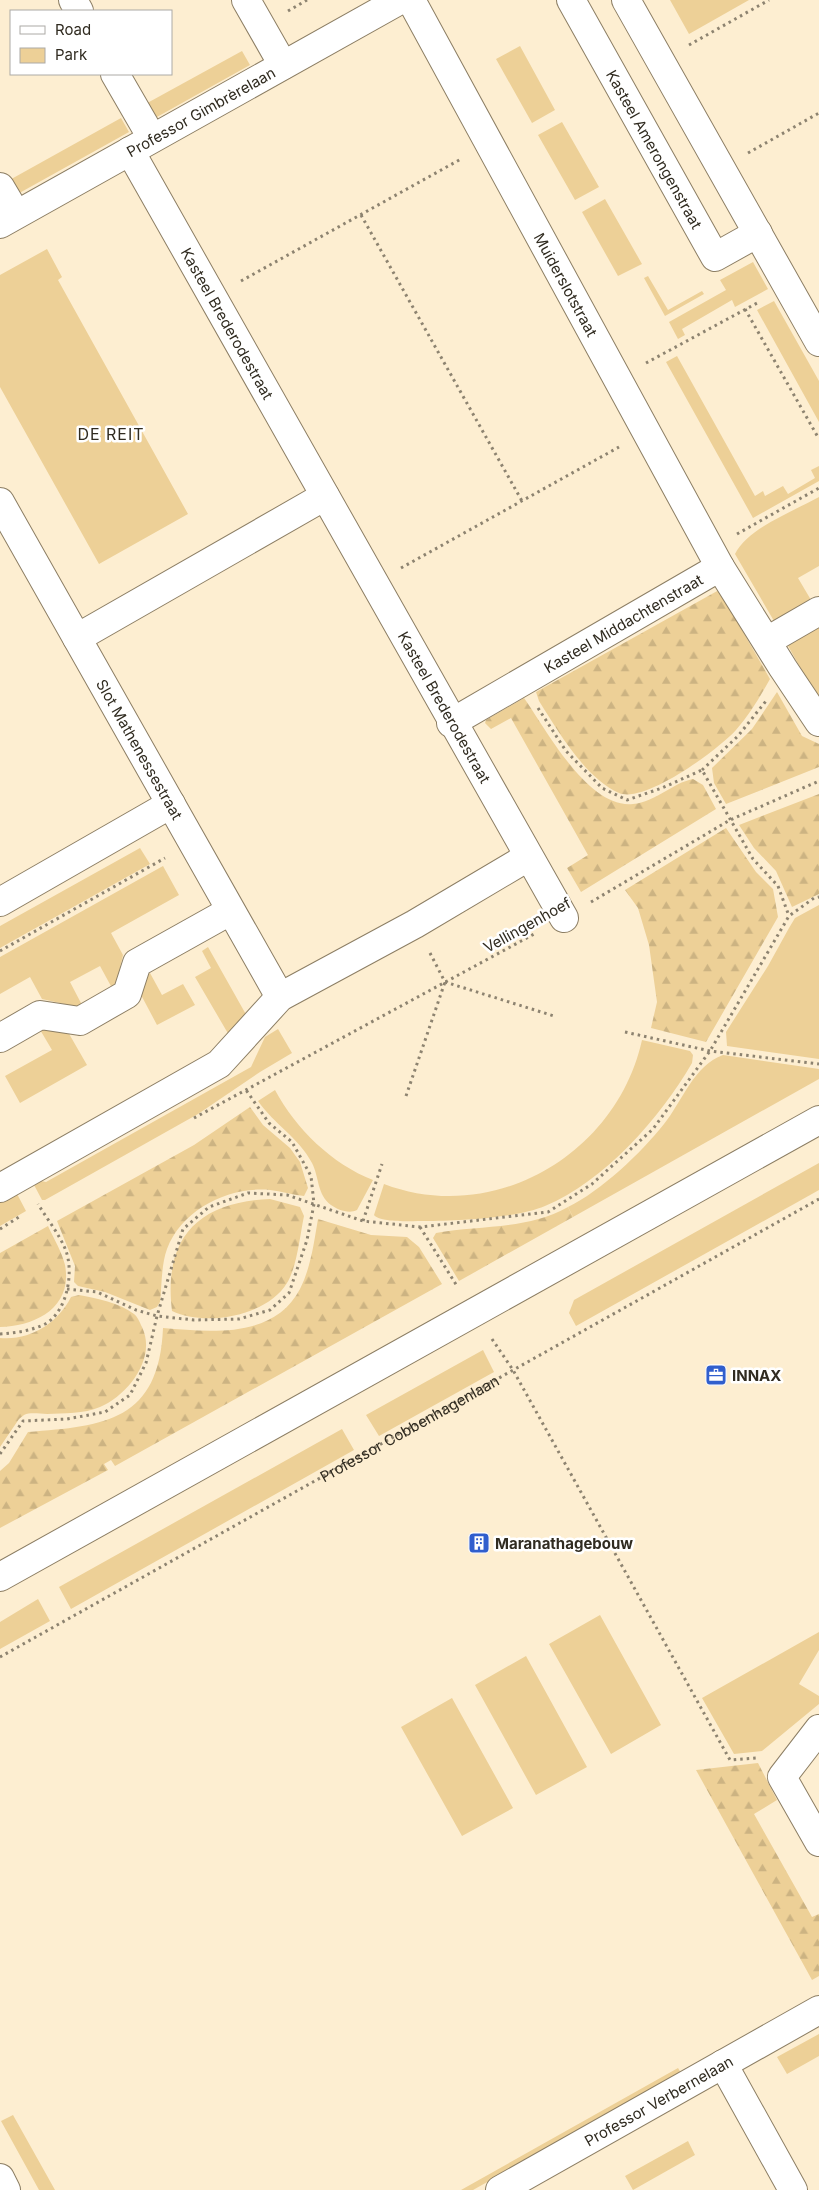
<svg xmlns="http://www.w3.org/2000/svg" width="819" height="2190" viewBox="0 0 819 2190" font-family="Inter,sans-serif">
  <defs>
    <pattern id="forest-firs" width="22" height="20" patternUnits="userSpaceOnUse" patternTransform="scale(1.25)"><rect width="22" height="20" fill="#edd097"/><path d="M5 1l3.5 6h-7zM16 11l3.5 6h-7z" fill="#ccb382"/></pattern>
  </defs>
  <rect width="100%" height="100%" fill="#fdeed1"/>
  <path fill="#edd097" d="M670 0H749L689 34Z
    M520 46 555 110 532 123 496 59Z
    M242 51 250 65 148 122 140 107Z
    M121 118 129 132 14 196 6 182Z
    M562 122 599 187 575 200 538 135Z
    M605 199 642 264 618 276 582 212Z
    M47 249 62 277 58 280 188 514 99 564 0 387V275Z
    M753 262 768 289 735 307 732 300 682 329 685 335 678 339 669 322 726 290 720 280Z
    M648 276 668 310 702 291 704 294 665 316 644 278Z
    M774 301 819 381V422L757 310Z
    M677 356 755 496 763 491 765 496 783 486 788 494 815 478 811 470 819 466V481L753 518 666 362Z
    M819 497V566L798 578 811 600 774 621 735 554C748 528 794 511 819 497Z
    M818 626 819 628V701L787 644Z
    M140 848 150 864 0 948V926Z
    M163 866 179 895 111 933 123 955 116 985 112 988 100 966 70 982 82 1005 78 1007 42 999 30 977 0 994V957Z
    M819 905V1059L727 1046 726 1032 768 966 789 928 795 918Z
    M208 947 248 1018 233 1042 195 977 211 968 202 951Z
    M150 973 162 995 183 984 195 1005 157 1025 140 993 145 976Z
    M39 1028 68 1032 87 1065 20 1103 5 1076 52 1050Z
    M278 1029 292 1053 260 1072 198 1114 45 1200H42L33 1183 36 1180 46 1182 251 1067 265 1037Z
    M642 1040 690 1051 693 1055 692 1063C660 1118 605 1181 545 1206 517 1218 457 1221 425 1221 414 1221 380 1223 374 1215L384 1184C494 1226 617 1154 642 1040Z
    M723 1055 819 1069V1079L573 1217 568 1207C601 1191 641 1153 664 1124 682 1102 694 1065 723 1055Z
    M275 1090C296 1129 332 1164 373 1180L357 1210C349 1214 338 1210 331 1205 317 1195 319 1176 312 1163 299 1138 274 1124 258 1101Z
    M819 1163V1190L576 1326 569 1313 574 1300Z
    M16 1192 26 1211 0 1226V1201Z
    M483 1350 494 1372 379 1436 366 1415Z
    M342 1429 354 1450 71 1609 59 1587Z
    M38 1599 50 1621 0 1649V1622Z
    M600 1615 661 1725 611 1754 549 1644Z
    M819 1632V1650L799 1684 819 1696V1704L762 1751 734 1754 702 1698Z
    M526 1656 587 1767 536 1795 475 1685Z
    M452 1698 513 1808 462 1836 401 1727Z
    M819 2034V2056L787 2074 777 2057Z
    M678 2068 681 2073 675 2077 473 2190H461Z
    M13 2115 55 2190H39L1 2121Z
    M688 2141 695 2155 633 2190 625 2176Z"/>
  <path fill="url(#forest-firs)" d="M719 590 770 679C760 697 750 714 736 730 719 749 645 804 619 793 585 778 558 731 539 701L536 692Z
    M777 692 802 736 819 744V767L726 804 714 783 712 768 752 729Z
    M524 698C546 729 588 809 633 804 656 802 672 783 693 779L703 785 716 809 581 892 567 868 588 855 511 718 491 729 485 723 486 720Z
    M819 794V894L792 907 776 871 754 848 739 825Z
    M726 828 756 872 773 889 778 917 706 1042 651 1028 657 1002 649 945 638 908 625 890Z
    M250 1107 263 1125 290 1148 300 1162 308 1188 304 1196C292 1195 281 1191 270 1190 229 1186 182 1209 167 1249 161 1266 162 1285 160 1302L157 1307 150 1310 105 1292 78 1286 74 1282 75 1266 57 1221 194 1145Z
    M270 1199 300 1207 304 1216C300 1235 297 1267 287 1283 267 1316 206 1327 172 1311 163 1238 198 1202 270 1199Z
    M568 1207 573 1217 459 1281 433 1238 436 1233C480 1225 527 1230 568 1207Z
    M318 1219 371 1235 407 1237 419 1247 442 1284 115 1466 111 1460 104 1464 108 1470 0 1528V1471L9 1463 28 1432C105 1426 159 1421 163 1328 210 1332 274 1339 300 1289 311 1267 314 1242 318 1219Z
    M48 1226C54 1239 62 1252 65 1265 73 1308 35 1326 0 1327V1253Z
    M79 1295C96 1298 120 1303 134 1314 138 1317 140 1323 142 1327 157 1358 128 1395 100 1407 84 1414 64 1413 47 1414 39 1414 31 1412 24 1415L19 1419 0 1447V1338C30 1341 58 1323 71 1297Z
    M758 1763 777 1800 754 1814 812 1917 819 1914V1976L812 1980 696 1770Z"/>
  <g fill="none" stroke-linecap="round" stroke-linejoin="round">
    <g stroke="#8c7e64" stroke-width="30">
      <g id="minor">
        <path d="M73 0 79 11"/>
        <path d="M246 0 283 65"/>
        <path id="s2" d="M411 0 720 567"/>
        <path id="s3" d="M571 0 715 257 758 233"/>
        <path d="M626 0 819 342"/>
        <path d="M115 74 152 138"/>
        <path id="s4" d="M130 151 564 918"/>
        <path d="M0 187 16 214"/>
        <path id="s5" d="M0 224 400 0"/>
        <path id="s6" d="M0 502 280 997"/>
        <path d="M77 638 325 496"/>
        <path d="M767 641 819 611"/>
        <path id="s7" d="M451 723 720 567 783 668 819 722"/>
        <path d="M0 902 171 804"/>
        <path d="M0 1038 40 1015 80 1021 127 994 137 963 230 911"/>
        <path d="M0 1188 219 1064 280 997 415 924 528 857"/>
        <path d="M0 1577 819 1120"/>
        <path d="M819 1729 782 1777 819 1842"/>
        <path d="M723 2064 793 2190"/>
        <path d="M0 2178 6 2190"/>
        <path id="s8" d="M500 2190 819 2010"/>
      </g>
    </g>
    <g stroke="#8d8370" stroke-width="3" stroke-dasharray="2.5 4" stroke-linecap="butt">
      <path d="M288 11 307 0"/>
      <path d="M689 45 769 0"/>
      <path d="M748 153 819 113"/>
      <path d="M361 215 522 501"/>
      <path d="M241 281 461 159"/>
      <path d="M745 309 819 439"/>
      <path d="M646 363 759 302"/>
      <path d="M737 534 819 488"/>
      <path d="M401 568 619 447"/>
      <path d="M538 708 566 751 602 788 627 800 662 788 702 770 753 859 778 886 789 916"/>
      <path d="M702 770 738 736 766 701"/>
      <path d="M591 902 730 820 819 781"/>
      <path d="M0 951 165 858"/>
      <path d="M430 953 445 982 554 1016"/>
      <path d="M625 1032 710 1051 819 1064"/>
      <path d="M406 1096 445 982"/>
      <path d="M194 1118 536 933"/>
      <path d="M363 1221 382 1164"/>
      <path d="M420 1227 457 1286"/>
      <path d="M0 1229 19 1217"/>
      <path d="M67 1289 97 1292 136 1310 157 1316 194 1320 239 1319 270 1310 289 1293 307 1240 314 1204 311 1176 292 1142 269 1123 246 1090"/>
      <path d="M0 1334C15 1333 31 1331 45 1324 67 1312 74 1273 66 1251 60 1235 47 1219 38 1204"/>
      <path d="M492 1339 513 1370 730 1760 756 1758"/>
      <path d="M0 1454 23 1421 67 1419 105 1412 130 1395 146 1363 157 1316 183 1229 209 1207 248 1193 287 1195 363 1221 420 1227 548 1212 592 1184 653 1129 710 1051 789 916 814 898 819 897"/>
      <path id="s1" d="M0 1657 819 1199"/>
    </g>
    <use href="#minor" stroke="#fff" stroke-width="28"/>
  </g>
  <defs>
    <g id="office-square" transform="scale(1.125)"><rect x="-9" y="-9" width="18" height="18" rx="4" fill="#305ecd" stroke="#fff"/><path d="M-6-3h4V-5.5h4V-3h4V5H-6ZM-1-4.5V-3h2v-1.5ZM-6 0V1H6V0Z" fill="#fff"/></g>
    <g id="building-square" transform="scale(1.125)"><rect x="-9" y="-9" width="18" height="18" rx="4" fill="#305ecd" stroke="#fff"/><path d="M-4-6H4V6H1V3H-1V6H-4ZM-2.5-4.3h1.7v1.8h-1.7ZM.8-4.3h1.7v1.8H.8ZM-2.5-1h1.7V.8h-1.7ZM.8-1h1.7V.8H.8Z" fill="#fff"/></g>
  </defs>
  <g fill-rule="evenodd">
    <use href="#office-square" x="716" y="1375"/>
    <use href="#building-square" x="479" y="1543"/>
  </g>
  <g text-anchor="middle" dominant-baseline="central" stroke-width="5" stroke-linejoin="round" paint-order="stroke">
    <g font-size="15" fill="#302b20" stroke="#fff">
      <text stroke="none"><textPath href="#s5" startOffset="230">Professor Gimbrèrelaan</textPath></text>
      <text stroke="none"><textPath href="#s3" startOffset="171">Kasteel Amerongenstraat</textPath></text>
      <text stroke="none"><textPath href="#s2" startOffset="324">Muiderslotstraat</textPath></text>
      <text stroke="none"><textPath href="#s4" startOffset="198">Kasteel Brederodestraat</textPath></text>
      <text stroke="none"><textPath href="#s7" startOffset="199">Kasteel Middachtenstraat</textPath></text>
      <text stroke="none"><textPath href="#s4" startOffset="639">Kasteel Brederodestraat</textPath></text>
      <text stroke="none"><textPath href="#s6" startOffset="284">Slot Mathenessestraat</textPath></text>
      <text transform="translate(527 925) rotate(-29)">Vellingenhoef</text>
      <text stroke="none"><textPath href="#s1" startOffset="469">Professor Cobbenhagenlaan</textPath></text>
      <text stroke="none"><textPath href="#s8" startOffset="182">Professor Verbernelaan</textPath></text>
    </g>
    <g font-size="15" font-weight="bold" fill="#302b20" stroke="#fff" text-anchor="start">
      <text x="732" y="1375">INNAX</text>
      <text x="495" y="1543">Maranathagebouw</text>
    </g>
    <g font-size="16" letter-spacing="1" fill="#302b20" stroke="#fff">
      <text x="111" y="434">DE REIT</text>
    </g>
  </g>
  <rect x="10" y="10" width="162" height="65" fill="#ffffff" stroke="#acaaa6"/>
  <rect x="20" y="26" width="25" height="8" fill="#ffffff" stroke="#acaaa6"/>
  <text x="55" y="35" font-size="15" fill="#302b20">Road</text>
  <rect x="20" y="48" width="25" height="15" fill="#edd097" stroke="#acaaa6"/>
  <text x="55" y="60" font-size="15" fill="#302b20">Park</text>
</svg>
